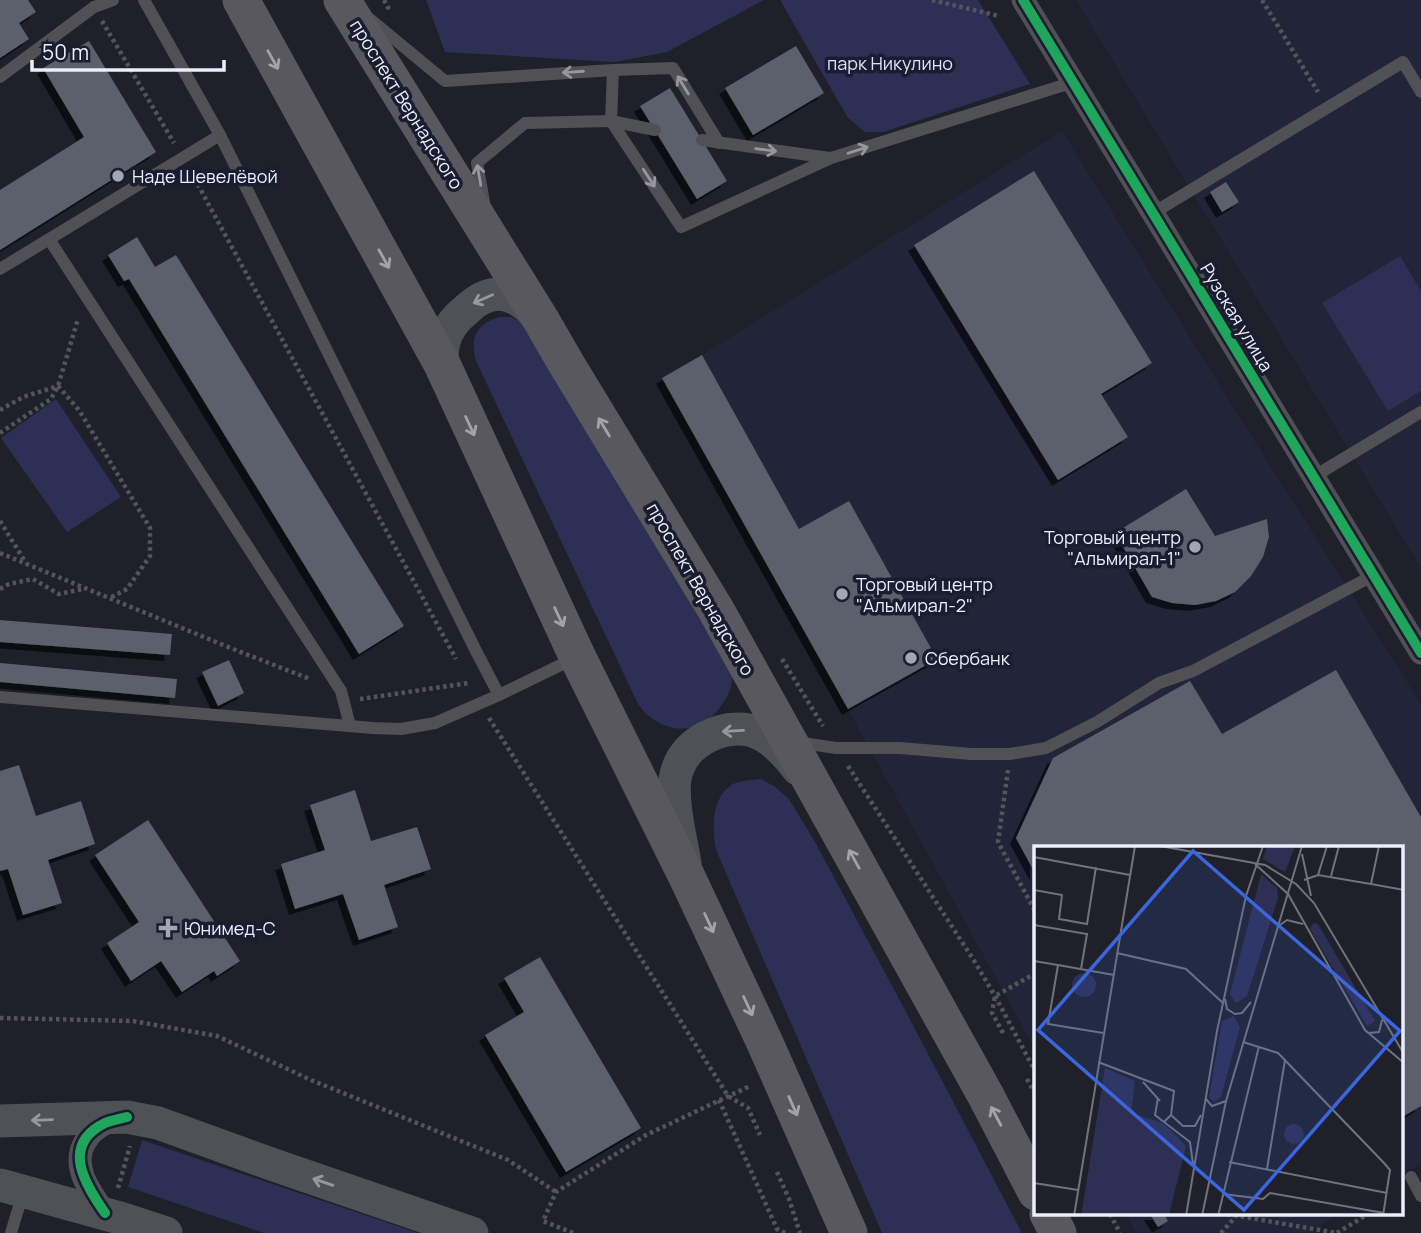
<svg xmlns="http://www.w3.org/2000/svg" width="1421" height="1233" viewBox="0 0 1421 1233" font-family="Manrope,sans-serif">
  <defs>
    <filter id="shadow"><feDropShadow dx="-6" dy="6" stdDeviation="0" flood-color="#0009"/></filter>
  </defs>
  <rect width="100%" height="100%" fill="#1f202a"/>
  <path fill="#22243a" d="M1076 0H1421V568L1191 190Z
    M1062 131 1235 410 1421 704V1163L1402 1175V848H1036V1051L848 709 662 378 702 355Z
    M1126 1214H1339L1308 1233H1136Z"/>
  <path fill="#2d3054" d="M426 0H764L667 52 615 62 445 52Z
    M780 0H978L1030 84 883 132H865L848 118Z
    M1400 256 1421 291V391L1388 411 1322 303Z
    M499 317H511L521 322 730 664C730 669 732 676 732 681 731 690 726 699 721 706 704 732 673 736 649 716 645 713 641 708 638 704L476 361C470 337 476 325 499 317Z
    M56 399 121 497 67 532 1 438Z
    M761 779 774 786 789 799 815 842 905 1010 1022 1233H882L716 850C712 829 711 797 733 784 741 780 752 780 761 779Z
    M142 1140 418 1233H264L128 1187Z"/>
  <path fill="#5c5e6c" filter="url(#shadow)" d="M0 0H28L36 12 19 23 29 39 0 58Z
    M89 41 156 152 0 250V190L84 137 43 68Z
    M796 46 824 93 753 135 725 88Z
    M670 88 727 181 697 199 640 106Z
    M1034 171 1152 363 1101 394 1128 437 1058 480 914 245Z
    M1226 182 1239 202 1222 212 1210 192Z
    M137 237 155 267 176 255 404 626 359 654 129 279 124 281 108 255Z
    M702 355 799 529 849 501 937 659 848 709 662 378Z
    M1186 489 1215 536 1267 519 1269 537 1263 557 1251 576 1235 592 1216 601 1195 605 1172 603 1152 597 1115 533Z
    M0 620 172 634 170 655 0 642Z
    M229 660 244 693 218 706 202 672Z
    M0 663 177 679 175 698 0 682Z
    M1336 670 1421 817V1106L1402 1117V848H1036V875L1016 838 1053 758 1190 681 1222 734Z
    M19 765 36 816 81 801 95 844 48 860 62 903 23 915 8 869 0 871V771Z
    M355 790 371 841 417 827 431 869 384 885 398 927 359 940 343 894 295 909 281 864 325 850 310 805Z
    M148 820 240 961 217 976 214 971 182 992 161 961 131 981 107 943 139 922 95 855Z
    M540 957 641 1128 566 1172 485 1035 524 1012 504 978Z
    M1150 1214H1164L1168 1221 1158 1227Z"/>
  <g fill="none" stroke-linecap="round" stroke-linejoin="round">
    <path stroke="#545459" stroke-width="4.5" stroke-dasharray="3.5 3.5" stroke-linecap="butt" d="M384 0 390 11
      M932 0 999 16
      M1262 0 1318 92
      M102 21 174 143
      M191 172 456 659
      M0 410 23 397 58 386 79 410 150 528V556L127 589 110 598
      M0 433 51 399 58 386 78 319
      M0 521 26 563
      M0 553 233 649 310 679
      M0 589 9 584 33 579 59 594 83 589
      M782 659 823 726
      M360 699 469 683
      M489 718 728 1096 748 1108 760 1135
      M848 766 973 959 995 996 1036 1073
      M1008 770 998 842 1036 913
      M0 1018 133 1021 217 1036 311 1080 508 1160 556 1192
      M1003 1033 992 1013 995 996 1036 973
      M1027 1079 1036 1096
      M719 1100 777 1229 785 1233
      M777 1172 789 1199 800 1233
      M118 1188 130 1146
      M1110 1214 1120 1233
      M1227 1214 1337 1233
      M573 1233 543 1221 556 1192 646 1135 750 1086
      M1221 1233 1237 1215
      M1337 1233 1368 1214"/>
    <path stroke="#505055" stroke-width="12" d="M144 0 220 135 475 649 499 695
      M370 19 445 81 613 70 611 121 525 123 477 163 485 207
      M613 70 673 68 719 143
      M0 77 94 7 113 0
      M611 121 681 227 831 158 1074 82
      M611 121 655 130
      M702 140 830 158
      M1153 213 1403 62 1421 92
      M49 239 341 691 350 726
      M0 269 220 135
      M1313 477 1421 412
      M0 697 373 728 401 729 435 723 499 695 575 658
      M796 742 836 748H900L971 754H1010L1046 748 1097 722 1159 683 1193 671 1374 575
      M1411 1177 1421 1196
      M11 1233 23 1193"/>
    <path stroke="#505055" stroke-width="23" d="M1023 0 1421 653
      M105 1213C90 1192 69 1164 87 1139 93 1129 103 1124 114 1120"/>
    <path stroke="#505156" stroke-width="33" d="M442 364C442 357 442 349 444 342 447 329 455 319 465 311 492 284 516 292 539 318
      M685 863C681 838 668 791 678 768 688 741 721 725 749 730 770 735 786 753 798 769
      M0 1121 127 1117 158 1123 274 1165 472 1233
      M0 1185 123 1219 166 1233"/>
    <path stroke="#58585e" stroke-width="37" d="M241 0 442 364 577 656 687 877 765 1043 849 1233
      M342 0 541 320 567 365 716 610 986 1096 1036 1192
      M1048 1214 1058 1233"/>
    <g stroke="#1a1c2f" stroke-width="15">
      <path id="cycleway" d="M1023 0 1421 653
        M105 1213C85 1184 60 1145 105 1123 112 1120 120 1119 127 1117"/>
    </g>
    <use href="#cycleway" stroke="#20a55d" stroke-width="10"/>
  </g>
  <defs><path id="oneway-shaft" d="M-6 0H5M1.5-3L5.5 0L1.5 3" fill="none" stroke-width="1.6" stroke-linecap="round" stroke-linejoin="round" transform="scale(1.75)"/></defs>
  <g stroke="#a2a3ac">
    <use href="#oneway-shaft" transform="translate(273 60) rotate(61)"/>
    <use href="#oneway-shaft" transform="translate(384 259) rotate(61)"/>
    <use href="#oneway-shaft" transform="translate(470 426) rotate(65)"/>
    <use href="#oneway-shaft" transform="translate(604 427) rotate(-121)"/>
    <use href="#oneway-shaft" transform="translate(559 617) rotate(65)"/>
    <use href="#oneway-shaft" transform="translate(854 859) rotate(-119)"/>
    <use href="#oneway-shaft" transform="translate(709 923) rotate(65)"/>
    <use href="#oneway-shaft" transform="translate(748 1006) rotate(65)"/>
    <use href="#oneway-shaft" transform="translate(793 1106) rotate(66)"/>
    <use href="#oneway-shaft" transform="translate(996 1116) rotate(-118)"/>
  </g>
  <g stroke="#9697a0">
    <use href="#oneway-shaft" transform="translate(573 72) rotate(176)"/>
    <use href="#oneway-shaft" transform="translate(683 85) rotate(-121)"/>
    <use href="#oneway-shaft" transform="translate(766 150) rotate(8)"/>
    <use href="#oneway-shaft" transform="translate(858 150) rotate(-18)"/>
    <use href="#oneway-shaft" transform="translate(479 175) rotate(-100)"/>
    <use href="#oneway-shaft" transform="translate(649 178) rotate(57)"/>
  </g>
  <g stroke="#9698a0">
    <use href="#oneway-shaft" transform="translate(483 299) rotate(156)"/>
    <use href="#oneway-shaft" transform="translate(733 731) rotate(177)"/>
    <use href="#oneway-shaft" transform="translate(42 1120) rotate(178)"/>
    <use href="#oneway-shaft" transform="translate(323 1182) rotate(-161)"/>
  </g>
  <g fill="#a4a6b2" stroke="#1a1c2f" stroke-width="2.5">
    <circle cx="118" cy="176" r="7"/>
    <circle cx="1195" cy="547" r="7"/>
    <circle cx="842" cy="594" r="7"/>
    <circle cx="911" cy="658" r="7"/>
    <path d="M164.5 917.5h7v7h7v7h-7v7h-7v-7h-7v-7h7z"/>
  </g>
  <g text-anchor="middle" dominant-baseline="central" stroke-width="7" stroke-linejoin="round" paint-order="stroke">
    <g font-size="18" fill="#dbe1ff" stroke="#1a1c2f">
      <text x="890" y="63">парк Никулино</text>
    </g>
    <g font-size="18" fill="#ebeefb" stroke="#1a1c2f">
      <text transform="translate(407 104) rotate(58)">проспект Вернадского</text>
      <text transform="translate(1237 317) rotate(59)">Рузская улица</text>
      <text transform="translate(701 589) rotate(60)">проспект Вернадского</text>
    </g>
    <g font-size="18" fill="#ebeefb" stroke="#1a1c2f" text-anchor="start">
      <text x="132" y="176">Наде Шевелёвой</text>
      <text x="1181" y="537" text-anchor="end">Торговый центр<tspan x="1181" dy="21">"Альмирал-1"</tspan></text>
      <text x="856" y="584">Торговый центр<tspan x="856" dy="21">"Альмирал-2"</tspan></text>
      <text x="925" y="658">Сбербанк</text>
      <text x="184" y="928">Юнимед-С</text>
    </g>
  </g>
  <g transform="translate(1034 846)">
    <rect width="369" height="369" fill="#1f202a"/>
    <path d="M233 0H261L251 26 229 13ZM227 28 243 42 244 52 213 150 202 157 196 148ZM279 77 284 78 341 175 333 180 276 83ZM38 139a12 12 0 1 1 24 0a12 12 0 1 1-24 0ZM200 170 206 181 187 251 180 256 175 251 188 175ZM71 222 101 235 97 267 129 277 152 300 135 369 47 370ZM250 288a10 10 0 1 1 20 0a10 10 0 1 1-20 0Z" fill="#2d3054"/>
    <path fill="none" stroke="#71727e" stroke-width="2" d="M126 0 231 19 262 38 280 57 370 208M345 0 337 38 370 44M268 8 277 50M0 11 96 29M221 18 254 48 331 184 370 217M284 29 293 0M297 30 305 0M270 34 284 29 337 38M0 44 28 49 25 73 53 78 62 21M0 79 53 88 47 123M243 81 253 74 269 78M83 107 152 123 189 157M0 115 24 119 14 178 69 187M24 119 80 129M191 153 193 163 201 168 208 167 217 156M335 187 345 186 348 174M209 196 244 207 350 317 356 324 349 370M64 216 140 245 137 269M109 236 126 255M124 252 121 269 130 276M172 253 178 260 192 255M195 316 353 347M159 318 156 296 130 276 137 269 149 280H161L167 269M233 323 251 214M0 337 44 344M189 348 229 353 236 347 350 367M40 370 101 0M152 370 183 185 212 50 229 0M168 370 192 255 268 0M184 370 225 200"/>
    <path fill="#3c66dd" fill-opacity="0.15" stroke="#3c66dd" stroke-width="3.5" d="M159 5 366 185 210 364 4 184Z"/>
    <rect width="369" height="369" fill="none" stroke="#ebeefb" stroke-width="3.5"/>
  </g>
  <path d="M32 60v10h192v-10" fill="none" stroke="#ebeefb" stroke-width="3.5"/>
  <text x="42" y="60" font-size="21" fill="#ebeefb" stroke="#1a1c2f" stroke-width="5" paint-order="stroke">50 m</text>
</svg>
